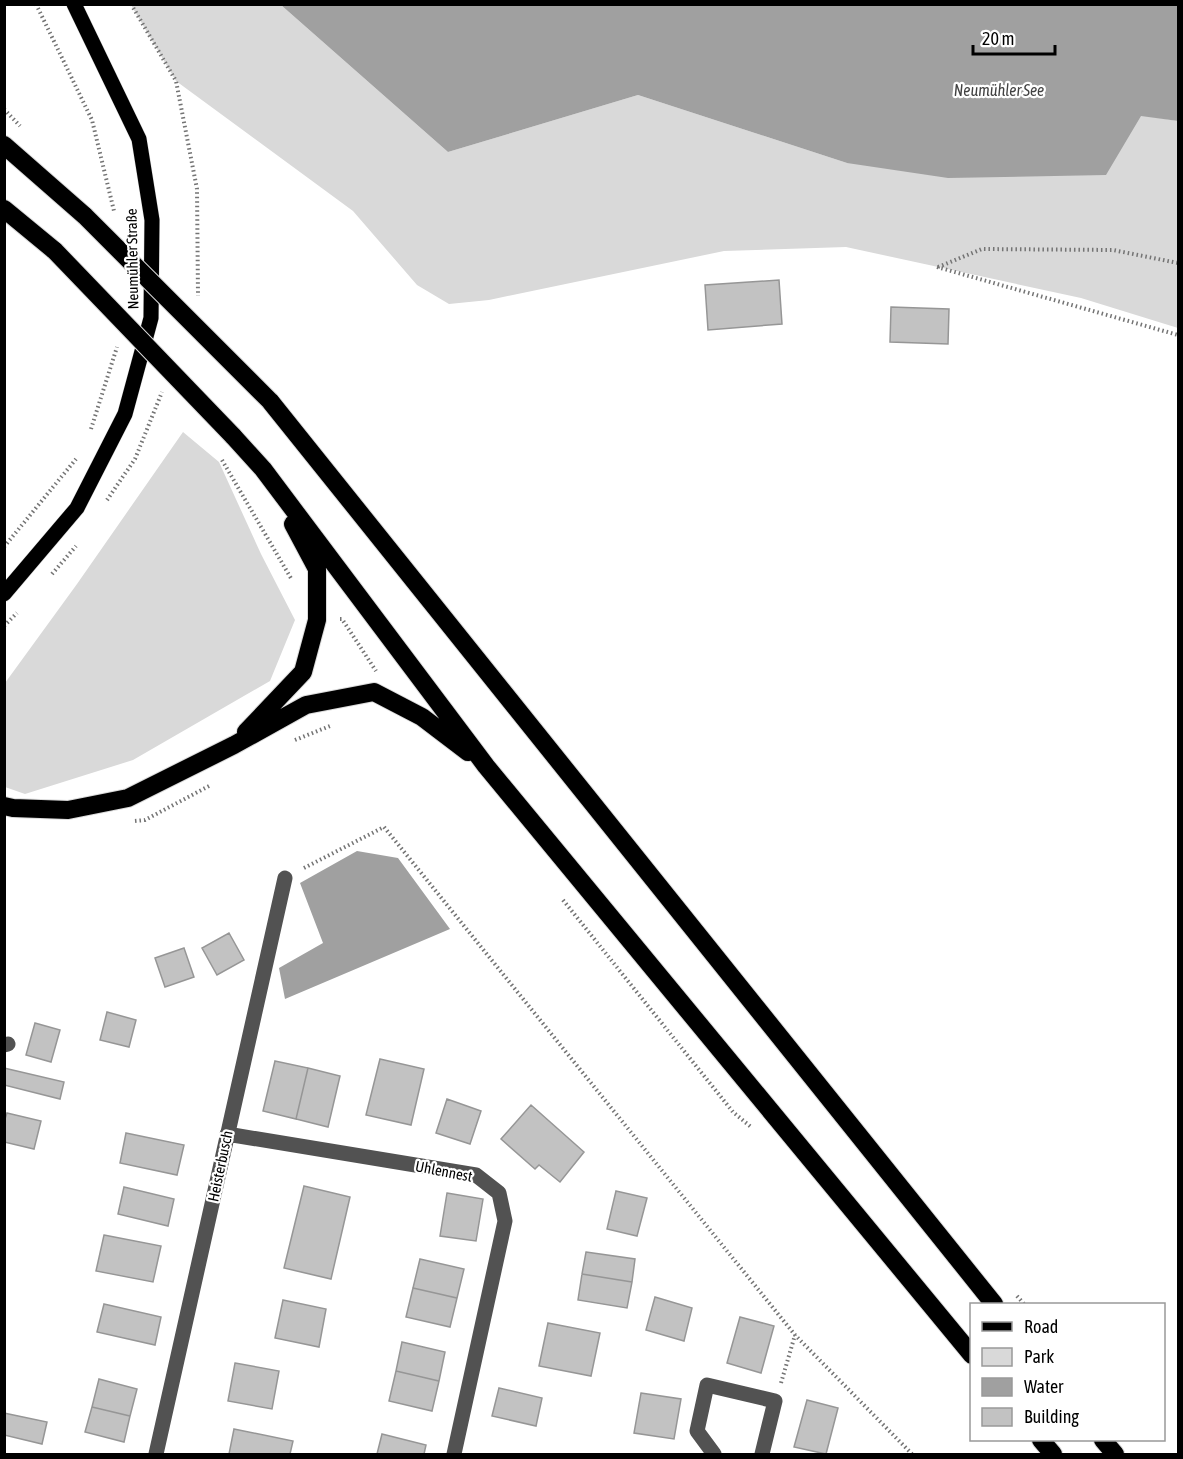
<svg xmlns="http://www.w3.org/2000/svg" width="1183" height="1459" viewBox="0 0 1183 1459" font-family="'Asap Condensed',sans-serif">
  <rect width="100%" height="100%" fill="#fff"/>
  <path fill="#d9d9d9" d="M131 5H281L448 152 638 95 847 163 1141 115 1178 121V328L1081 298 846 247 724 251 489 300 449 304 417 285 353 211 176 81Z
    M183 432 219 462 261 554 295 620 270 681 133 760 25 794 5 787V683L77 584Z"/>
  <path fill="#a0a0a0" d="M281 5H1178V121L1141 116 1106 175 948 178 847 163 638 95 448 152Z
    M357 851 398 858 450 929 285 999 279 968 323 943 300 883Z"/>
  <path fill="#c2c2c2" stroke="#969696" stroke-width="1.5" d="M779 280 782 324 708 330 705 285Z
    M891 307 949 309 948 344 890 342Z
    M229 933 244 960 217 975 202 948Z
    M184 948 194 977 165 987 155 958Z
    M107 1012 136 1020 129 1047 100 1040Z
    M35 1023 60 1030 51 1062 26 1055Z
    M380 1059 424 1069 411 1125 366 1115Z
    M275 1061 308 1068 296 1119 263 1111Z
    M4 1068 64 1082 60 1099 4 1085Z
    M308 1068 340 1076 328 1127 296 1119Z
    M447 1099 481 1111 470 1144 436 1133Z
    M531 1105 584 1152 560 1182 539 1165 535 1169 501 1139Z
    M7 1113 41 1121 34 1149 4 1142V1122Z
    M126 1133 184 1145 177 1175 120 1163Z
    M304 1186 350 1197 331 1279 284 1268Z
    M124 1187 174 1199 168 1226 118 1214Z
    M616 1191 647 1198 637 1236 607 1229Z
    M447 1193 483 1199 476 1241 440 1236Z
    M104 1235 161 1246 153 1282 96 1271Z
    M586 1252 635 1259 632 1282 582 1274Z
    M420 1259 464 1269 457 1298 413 1288Z
    M582 1274 632 1282 627 1308 578 1300Z
    M413 1288 457 1298 450 1327 406 1317Z
    M655 1297 692 1308 684 1341 646 1330Z
    M283 1300 326 1309 319 1347 275 1338Z
    M104 1304 161 1317 155 1345 97 1332Z
    M740 1317 774 1326 761 1373 727 1363Z
    M548 1323 600 1333 591 1376 539 1366Z
    M402 1342 445 1352 439 1381 396 1371Z
    M235 1363 279 1371 272 1409 228 1401Z
    M396 1371 439 1381 432 1411 389 1401Z
    M99 1379 137 1389 130 1416 92 1407Z
    M499 1388 542 1398 536 1426 492 1416Z
    M641 1393 681 1399 674 1439 634 1433Z
    M807 1400 838 1408 826 1454 794 1447Z
    M92 1407 130 1416 124 1442 85 1432Z
    M4 1413 47 1422 42 1444 4 1435Z
    M234 1429 293 1441 290 1454H229Z
    M382 1434 426 1445 424 1454H377Z"/>
  <g fill="none" stroke-linecap="round" stroke-linejoin="round">
    <g stroke="#dbdbdb" stroke-width="16">
      <path id="major" d="M4 594 77 508 125 414 151 318 152 220 139 139 74 4"/>
    </g>
    <g stroke="#dbdbdb" stroke-width="20">
      <path id="highway" d="M4 145 85 216
        M4 209 55 251
        M270 401 994 1304
        M233 436 263 469 486 766 972 1355
        M246 732 303 672 317 620V569L293 524
        M4 806 13 808 68 810 128 798 234 745 306 705 374 692 422 717 468 752
        M1041 1440 1053 1454
        M1103 1440 1115 1454"/>
    </g>
    <path stroke="#747474" stroke-width="4" stroke-dasharray="1.5 3" stroke-linecap="butt" d="M36 4 92 120 114 211
      M131 4 176 81 197 189 198 296
      M4 109 20 126
      M937 267 1178 335
      M938 267 982 249 1113 250 1178 263
      M91 429 117 347
      M222 460 292 580
      M107 500 135 459 162 392
      M4 547 76 459
      M52 574 76 546
      M340 619H342L376 671
      M4 626 17 613
      M295 740 330 726
      M135 821 145 820 209 786
      M304 868 384 827 795 1335 912 1454
      M563 900 733 1112 751 1127
      M1017 1296 1024 1304
      M781 1383 795 1335"/>
    <path stroke="#525252" stroke-width="15" d="M4 1045 8 1044
      M227 1134 476 1175 499 1193 505 1221 454 1454
      M156 1454 285 878
      M714 1454 697 1431 707 1385 775 1401 762 1454"/>
    <use href="#major" stroke="#000" stroke-width="15"/>
    <use href="#highway" stroke="#000" stroke-width="18"/>
    <g stroke="#dbdbdb" stroke-width="20" stroke-linecap="butt">
      <path id="highway-bridge" d="M85 216 270 401
        M55 251 233 436"/>
    </g>
    <use href="#highway-bridge" stroke="#000" stroke-width="18"/>
  </g>
  <g text-anchor="middle" dominant-baseline="central" stroke-width="4.5" stroke-linejoin="round" paint-order="stroke">
    <g font-size="15" fill="#000" stroke="#fff">
      <text transform="translate(132 259) rotate(-91)">Neumühler Straße</text>
      <text transform="translate(220 1166) rotate(-78)">Heisterbusch</text>
      <text transform="translate(444 1171) rotate(11)">Uhlennest</text>
    </g>
    <g font-size="16" font-style="italic" fill="#414141" stroke="#fff">
      <text x="999" y="90">Neumühler See</text>
    </g>
  </g>
  <rect width="1183" height="1459" fill="none" stroke="#000000" stroke-width="12"/>
  <rect x="970" y="1303" width="195" height="138" fill="#ffffff" stroke="#999999" stroke-width="1.5"/>
  <rect x="982" y="1322" width="30" height="9" fill="#000000" stroke="#999999" stroke-width="1.5"/>
  <text x="1024" y="1333" font-size="18" fill="#000000">Road</text>
  <rect x="982" y="1348" width="30" height="18" fill="#d9d9d9" stroke="#999999" stroke-width="1.5"/>
  <text x="1024" y="1363" font-size="18" fill="#000000">Park</text>
  <rect x="982" y="1378" width="30" height="18" fill="#a0a0a0" stroke="#999999" stroke-width="1.5"/>
  <text x="1024" y="1393" font-size="18" fill="#000000">Water</text>
  <rect x="982" y="1408" width="30" height="18" fill="#c2c2c2" stroke="#999999" stroke-width="1.5"/>
  <text x="1024" y="1423" font-size="18" fill="#000000">Building</text>
  <path d="M973 45v9h82v-9" fill="none" stroke="#000000" stroke-width="3"/>
  <text x="982" y="45" font-size="18" fill="#000000" stroke="#ffffff" stroke-width="4.5" paint-order="stroke">20 m</text>
</svg>
